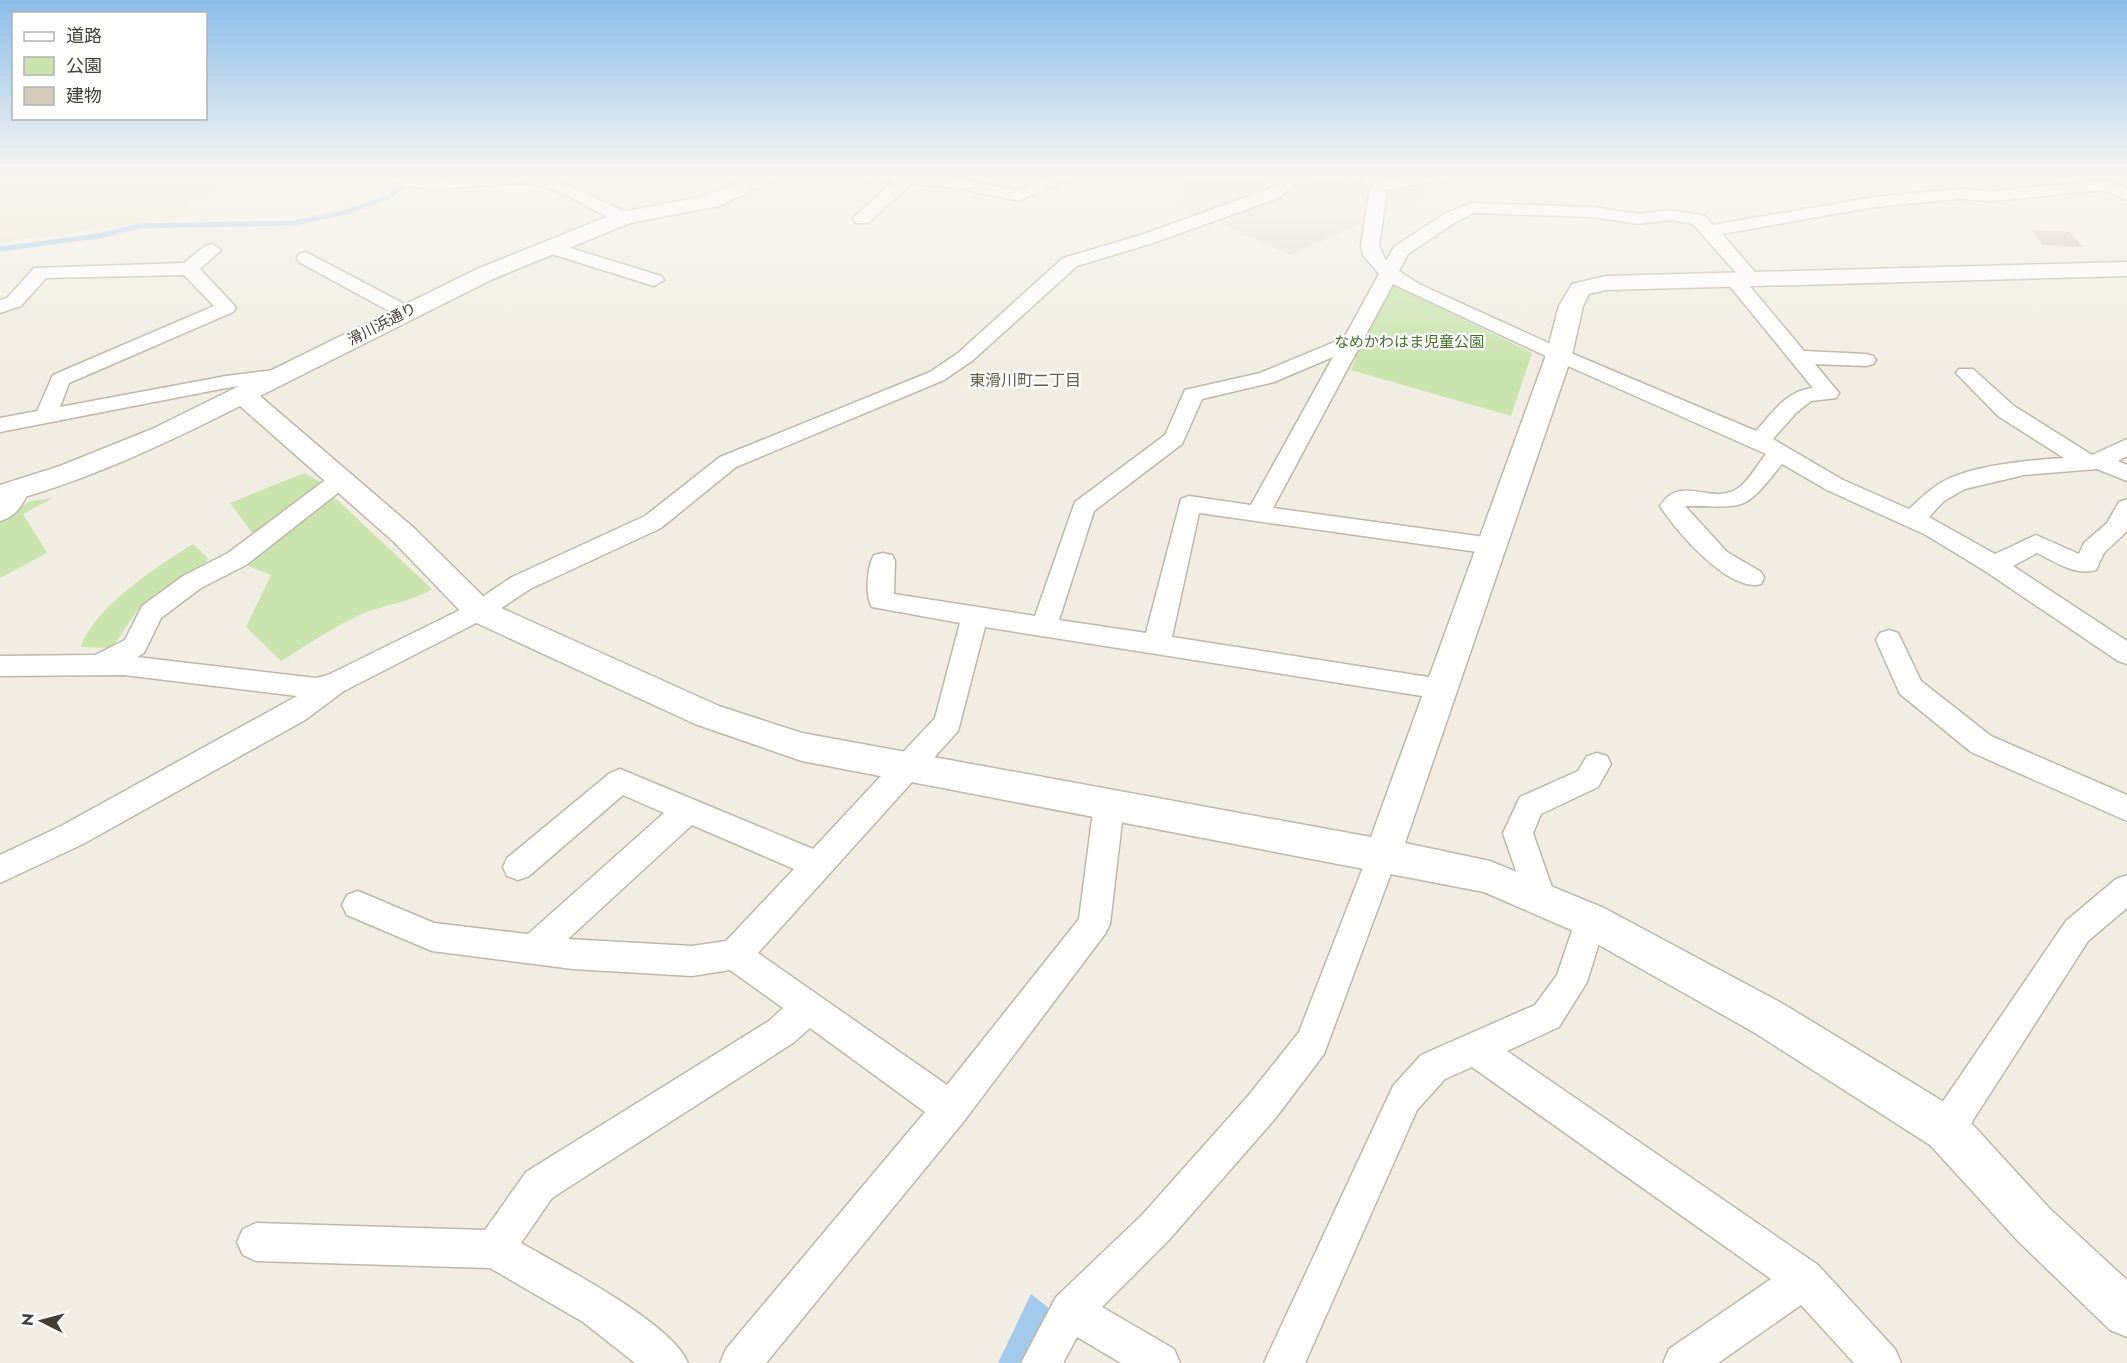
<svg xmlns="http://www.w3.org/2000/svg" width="2127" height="1363" viewBox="0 0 2127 1363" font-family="Jost,'Noto Sans JP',sans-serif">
  <rect width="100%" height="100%" fill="#f1ede3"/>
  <path fill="#e5e0d2" d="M1187 174H1457L1424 195 1290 255 1179 204Z"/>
  <path fill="#eae3cd" d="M0 174H267L190 200 193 216 0 243Z"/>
  <path fill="#c9e4ad" d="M1385 281 1532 353 1511 416 1351 370Z
    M304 473 327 486 254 535 230 503Z
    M331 494 432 589C411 602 386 604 362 614 334 626 308 645 281 661L246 627 271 575 243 564Z
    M53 498 23 514 47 553 0 578V522L30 501Z
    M193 544 208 558 203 566 140 606 112 648 81 647C95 606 158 566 193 544Z"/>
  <path fill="#a1caed" d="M1031 1294 1050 1309 1024 1363H998Z"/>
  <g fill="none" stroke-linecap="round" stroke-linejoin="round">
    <path stroke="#a1caed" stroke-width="5" d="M0 249 98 236 140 226 295 223 346 212 388 197 415 174"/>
  </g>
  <path fill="#d5ccbc" d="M2031 230 2070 232 2083 247 2043 245Z"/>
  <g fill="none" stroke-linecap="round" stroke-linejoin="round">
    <g stroke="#bfb8a9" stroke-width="3">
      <path id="minor" d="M383 174 444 178 536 174 559 181 630 214 633 218 624 223 618 222C591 210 562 188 533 184 498 179 407 202 383 174Z
        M853 174H921L958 178 1017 191 1056 174H1080L1019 201 957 188 911 184 868 223H856L853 219 856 215 893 182 861 179Z
        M1288 174H1307L1278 198 1153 243 1077 266 972 361 944 380 736 467 661 528 530 589 488 617 344 691 305 720 83 844 0 883V855L61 826 297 696 124 675 0 676V656L95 655 125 640 142 606 183 576 228 553 332 475 340 473 348 475 351 480 348 485 246 565 201 588 161 618 144 653 137 657 316 678 328 675 470 605 512 577 645 516 720 457 930 372 958 353 1063 258 1141 235 1266 190Z
        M1346 174H1373L1383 181 1416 174H1452L1444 179 1387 190 1379 246 1386 261 1394 247 1444 214 1471 203 1593 207 1638 214 1671 210 1705 216 1713 225 1874 197 1958 189 1993 191 2107 180 2127 188V200L2104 190 1993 201 1958 199 1874 207 1722 234 1761 279 1759 283 1748 284 1804 351 1866 354 1873 356 1876 360 1873 364 1866 366 1815 364 1839 393 1836 398 1811 401 1796 413 1773 439 1843 480 1909 509C1922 497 1934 485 1950 478 1980 465 2030 460 2064 458L1998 416 1956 373 1959 369H1973L2014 406 2092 455 2127 439V456L2118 461 2127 465V481L2097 469 2024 475 1965 489 1944 501 1929 517 1995 554 2036 535 2079 554 2084 543 2107 523 2119 502 2127 499V531L2104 553 2096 570C2074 576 2056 562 2037 553L2013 566 2127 641V664L2118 661 1985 571 1926 535 1827 490 1782 464C1742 514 1747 506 1685 506L1727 552 1761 572 1764 578 1761 584C1729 593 1676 531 1660 506 1680 474 1709 504 1735 490 1747 484 1757 465 1766 454L1552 359 1393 284 1273 508 1492 538 1501 540 1504 546 1501 552 1492 554 1199 513 1172 637 1441 679 1451 682 1455 689 1451 696 1441 699 985 627 958 731 758 953 947 1085 1079 919 1094 804 1099 795 1109 792 1119 795 1124 804 1110 924 1105 934 964 1121 766 1363H720L726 1349 925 1112 810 1028 793 1043 552 1198 521 1243C561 1266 672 1323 688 1363H635L583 1322 490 1268 256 1261 243 1255 237 1242 243 1229 256 1223 485 1230 526 1172 769 1021 783 1008 730 970 692 976 573 969 432 951 347 915 342 905 347 895 358 891 434 923 528 934 664 813 623 795 529 876 518 880 507 876 503 867 507 858 610 773 620 769 813 849 935 718 960 623 872 607C865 596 867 567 874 555L883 553 892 555 895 561 894 594 1035 616 1075 502 1165 435 1185 390 1260 373 1344 338 1379 274 1363 255 1361 246 1370 188ZM1474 213 1593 217 1638 224 1671 220 1693 224 1738 275 1728 276 1725 280 1728 284 1813 388C1787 390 1772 413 1756 431L1566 351 1419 284 1399 271 1408 254 1456 222ZM1333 357 1251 505 1189 496 1181 499 1146 633 1059 620 1094 511 1182 444 1202 399 1274 382ZM692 825 794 869 726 941 692 946 568 939Z
        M551 242 661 276 664 280 654 286 545 252 542 248Z
        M212 244 221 250 200 269 233 304 236 308 233 312 69 383 60 407 226 376 282 369 289 371 292 375 289 379 226 388 0 432V418L37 411 53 375 214 306 184 275 46 278 21 306 0 313V300L7 298 34 268 184 263 205 246Z
        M306 252 412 308 415 312 412 316H398L299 262 297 258 299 254Z
        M18 481 26 484 30 489C23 504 17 516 0 521V501L10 484Z
        M1889 630 1898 633 1921 681 1991 736 2127 795V821L1971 752 1900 694 1876 640 1880 633Z
        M1597 753 1607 756 1611 764 1598 787 1541 814 1533 833 1555 896 1550 906 1539 910 1528 906 1503 833 1520 797 1578 771 1587 756Z
        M1382 844 1393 848 1397 857 1324 1054 1274 1120 1168 1241 1102 1307 1174 1349 1180 1363H1121L1077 1337 1063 1363H1021L1056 1297 1142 1215 1248 1096 1299 1032 1367 857 1371 848Z
        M2127 875V908L2088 941 1959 1142 1946 1147 1933 1142 1928 1129 1933 1116 2066 921 2116 879Z
        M1590 906 1601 910 1606 920 1587 982 1559 1027 1507 1051 1818 1265 1895 1349 1901 1363H1854L1801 1305 1718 1363H1663L1669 1349 1771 1279 1472 1067 1445 1079 1417 1110 1305 1363H1264L1393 1086 1421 1055 1535 1005 1557 975 1579 910Z"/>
    </g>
    <g stroke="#bfb8a9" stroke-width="3">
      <path id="tertiary" d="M754 174H782L779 178 719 206 630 223 493 279 260 396 414 528 490 603 719 706 802 733 1371 837 1546 355 1559 306 1572 284 1606 276 2127 262V276L1606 290 1589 294 1583 306 1572 355 1405 843 1490 861 1604 908 1785 1005 1962 1113 2050 1209 2127 1280V1337L2110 1330 2018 1241 1930 1145 1755 1033 1576 932 1484 892 802 761 695 724 468 619 394 542 240 406C163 445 84 482 0 504V485L60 466 152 429 477 269 616 213 705 196Z"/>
    </g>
    <use href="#minor" fill="#fff" fill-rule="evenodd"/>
    <use href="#tertiary" fill="#fff" fill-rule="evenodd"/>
  </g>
  <linearGradient id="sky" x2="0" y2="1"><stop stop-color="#8bbdea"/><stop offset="0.48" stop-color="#f9f7f2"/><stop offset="1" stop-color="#f9f7f2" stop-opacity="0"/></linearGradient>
  <rect width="2127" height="365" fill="url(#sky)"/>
  <g text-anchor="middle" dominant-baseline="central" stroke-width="4.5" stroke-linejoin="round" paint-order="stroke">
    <g font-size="15" fill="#433d34" stroke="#fff">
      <text transform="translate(382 324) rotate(-27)">滑川浜通り</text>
    </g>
    <g font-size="15" fill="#42712a" stroke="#fff">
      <text x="1409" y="342">なめかわはま児童公園</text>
    </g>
    <g font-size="16" fill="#655c4b" stroke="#fff">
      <text x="1025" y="380">東滑川町二丁目</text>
    </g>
  </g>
  <rect x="12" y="12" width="195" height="108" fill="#ffffff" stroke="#b4b1ae" stroke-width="1.5"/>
  <rect x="24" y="32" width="30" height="9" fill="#ffffff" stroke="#b4b1ae" stroke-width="1.5"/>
  <text x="66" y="42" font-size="18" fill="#433d34">道路</text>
  <rect x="24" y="57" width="30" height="18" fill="#c9e4ad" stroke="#b4b1ae" stroke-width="1.5"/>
  <text x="66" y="72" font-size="18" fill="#433d34">公園</text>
  <rect x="24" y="87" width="30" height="18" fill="#d5ccbc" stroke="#b4b1ae" stroke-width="1.5"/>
  <text x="66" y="102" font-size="18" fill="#433d34">建物</text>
  <g transform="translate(42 1321) rotate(276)" stroke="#ffffff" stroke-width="4.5" paint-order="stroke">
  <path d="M0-4.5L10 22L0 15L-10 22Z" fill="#433d34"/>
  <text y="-9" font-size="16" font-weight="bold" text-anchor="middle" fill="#433d34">N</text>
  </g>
</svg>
